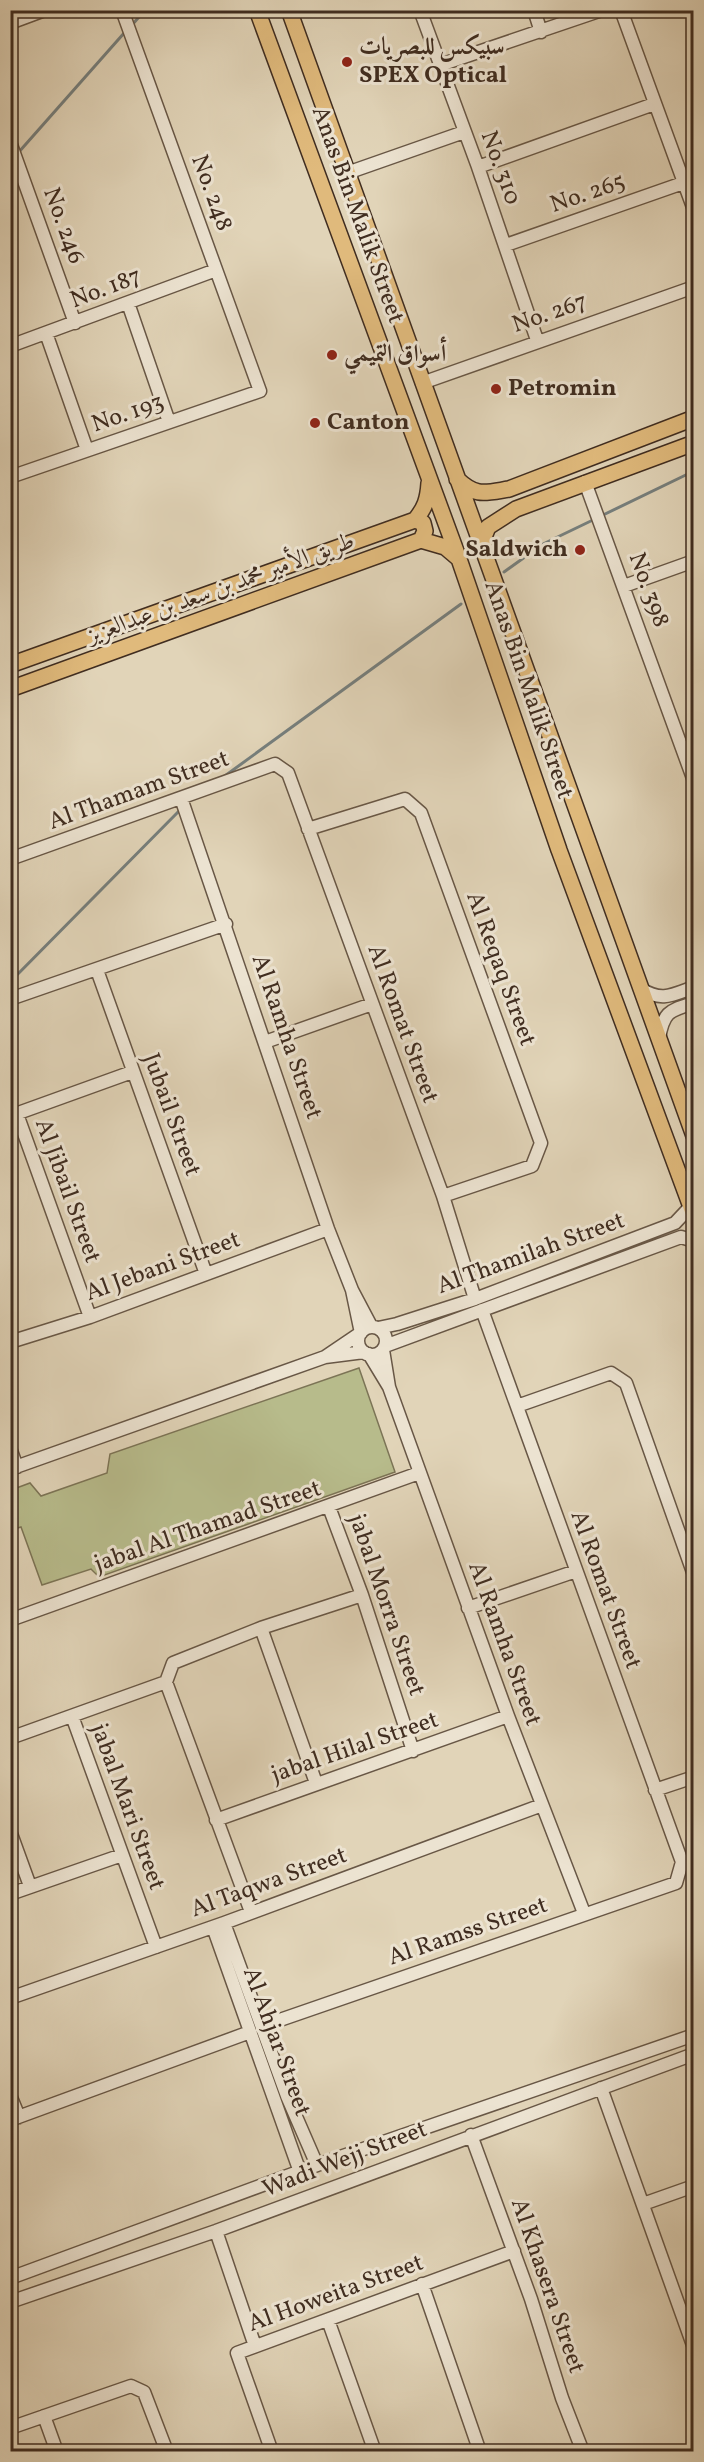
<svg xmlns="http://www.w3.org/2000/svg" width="704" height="2462" viewBox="0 0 704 2462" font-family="Vollkorn,Amiri,serif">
  <rect width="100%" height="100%" fill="#e1d4b8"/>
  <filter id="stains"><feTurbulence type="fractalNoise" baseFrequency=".00333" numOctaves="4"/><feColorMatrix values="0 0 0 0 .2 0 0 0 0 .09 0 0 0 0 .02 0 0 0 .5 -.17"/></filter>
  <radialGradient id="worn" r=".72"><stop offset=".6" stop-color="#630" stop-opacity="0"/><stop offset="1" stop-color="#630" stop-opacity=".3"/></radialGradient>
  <path fill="#b7bb8b" stroke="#7c7456" stroke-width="1.5" d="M359 1368 395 1472 99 1577 91 1569 42 1585 21 1527 11 1530V1490L30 1483 41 1496 107 1473 110 1454Z"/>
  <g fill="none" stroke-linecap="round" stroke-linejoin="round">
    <path stroke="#767f7d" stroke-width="3" d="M132 25 145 10
      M18 153 125 32
      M601 516 694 471
      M504 572 543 544 595 519
      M222 778 461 604
      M10 982 181 809"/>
    <g stroke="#685746" stroke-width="15">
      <path id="minor" d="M420 10 478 167 537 340
        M534 10 541 32
        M621 10 694 210
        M10 23 45 10
        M440 65 602 10
        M10 142 75 323
        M478 167 654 104
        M347 173 464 132
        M506 245 683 183
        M128 303 169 422
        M46 333 87 450
        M10 346 216 270
        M422 383 694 287
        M10 477 260 391 122 10
        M585 482 694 781
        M624 586 694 561
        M181 798 328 1229 352 1290
        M308 829 405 799 421 813 541 1143 532 1166 443 1196
        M10 859 275 764 288 773 443 1196 475 1299
        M97 970 206 1274
        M641 989C662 1002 672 995 694 987
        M10 999 226 924
        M659 1038C664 1011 669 1011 694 1003
        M265 1042 372 1004
        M17 1114 90 1317
        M10 1116 132 1072
        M358 1341a14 14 0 1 1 28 0a14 14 0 1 1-28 0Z
        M378 1328 397 1324 475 1299 675 1223 691 1206
        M361 1333 352 1290 371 1326
        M359 1334 325 1357 364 1352
        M10 1342 90 1317 328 1229
        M385 1346 681 1237 694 1241
        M369 1354 389 1387 383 1350
        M389 1387 508 1716 584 1913
        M517 1406 611 1373 626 1383 694 1575
        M10 1448 17 1467
        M10 1469 325 1357
        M329 1507 362 1595 413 1751
        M468 1608 576 1571
        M10 1620 419 1473
        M261 1628 316 1783
        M166 1682 251 1912
        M72 1716 156 1947
        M10 1738 166 1682 173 1663 261 1628 362 1595
        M655 1790 694 1777
        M216 1820 508 1716
        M10 1831 30 1886
        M10 1894 122 1855
        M224 1923 287 2096 317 2165
        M213 1927 300 2172
        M10 1998 224 1923 542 1805
        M260 2019 274 2022 676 1883 682 1862 482 1310
        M601 2088 694 2348
        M10 2095 19 2117
        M10 2120 250 2032
        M471 2135 531 2299 562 2398 583 2452
        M643 2204 694 2186
        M216 2231 255 2346
        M10 2278 317 2165 694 2035
        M422 2284 480 2452
        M10 2302 216 2231 694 2054
        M328 2320 375 2452
        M44 2416 57 2452
        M10 2428 131 2386 144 2392 167 2452
        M272 2452 237 2353 514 2251"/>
    </g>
    <g stroke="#402d20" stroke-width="18">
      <path id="major" d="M257 10 459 559 559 850 694 1215
        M289 10 694 1136
        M457 479C476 497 484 493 509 489L694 418
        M421 540 445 547 458 558
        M484 550V537L488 527 516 509 694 443
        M10 665 415 520C425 508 428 499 429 483
        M10 689 421 540 425 531 423 523 415 520"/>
    </g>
    <use href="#minor" stroke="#ece3d1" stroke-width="12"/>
    <use href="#major" stroke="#e0ba7c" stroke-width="15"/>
  </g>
  <g fill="#8f2418" stroke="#ece3d1" stroke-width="2">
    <circle cx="347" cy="62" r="6"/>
    <circle cx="332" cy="355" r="6"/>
    <circle cx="496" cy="389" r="6"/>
    <circle cx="315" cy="423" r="6"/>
    <circle cx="580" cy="550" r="6"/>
  </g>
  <g text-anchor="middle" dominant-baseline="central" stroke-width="6" stroke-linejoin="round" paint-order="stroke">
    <g font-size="24" font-weight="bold" fill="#402d20" stroke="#ece3d1" text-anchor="start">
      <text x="359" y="48">سبيكس للبصريات<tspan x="359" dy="28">SPEX Optical</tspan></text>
      <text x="344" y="355">أسواق التميمي</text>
      <text x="508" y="389">Petromin</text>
      <text x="327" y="423">Canton</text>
      <text x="568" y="550" text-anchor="end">Saldwich</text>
    </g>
    <g font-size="24" fill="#402d20" stroke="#ece3d1">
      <text transform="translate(500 168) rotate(70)">No. 310</text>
      <text transform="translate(211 193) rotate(70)">No. 248</text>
      <text transform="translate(588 194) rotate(-19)">No. 265</text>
      <text transform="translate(357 215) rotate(70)">Anas Bin Malik Street</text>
      <text transform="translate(63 226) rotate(70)">No. 246</text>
      <text transform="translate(106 289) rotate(-21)">No. 187</text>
      <text transform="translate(550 314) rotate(-19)">No. 267</text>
      <text transform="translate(128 414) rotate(-19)">No. 193</text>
      <text transform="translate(221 589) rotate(-20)">طريق الأمير محمد بن سعد بن عبدالعزيز</text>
      <text transform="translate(648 590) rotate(70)">No. 398</text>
      <text transform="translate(528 690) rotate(71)">Anas Bin Malik Street</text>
      <text transform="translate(139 791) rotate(-20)">Al Thamam Street</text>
      <text transform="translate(500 969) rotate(70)">Al Reqaq Street</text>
      <text transform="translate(402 1024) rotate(70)">Al Romat Street</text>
      <text transform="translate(286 1037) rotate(71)">Al Ramha Street</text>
      <text transform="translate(171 1115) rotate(70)">Jubail Street</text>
      <text transform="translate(67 1191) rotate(70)">Al Jibail Street</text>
      <text transform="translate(531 1254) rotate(-20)">Al Thamilah Street</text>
      <text transform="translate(163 1267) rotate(-20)">Al Jebani Street</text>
      <text transform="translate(208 1527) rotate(-19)">jabal Al Thamad Street</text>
      <text transform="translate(605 1590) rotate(70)">Al Romat Street</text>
      <text transform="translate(386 1605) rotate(71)">jabal Morra Street</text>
      <text transform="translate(504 1644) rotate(70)">Al Ramha Street</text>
      <text transform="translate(355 1748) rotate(-19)">jabal Hilal Street</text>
      <text transform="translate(127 1807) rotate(70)">jabal Mari Street</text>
      <text transform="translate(269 1883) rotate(-20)">Al Taqwa Street</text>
      <text transform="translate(468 1932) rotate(-19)">Al Ramss Street</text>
      <text transform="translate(276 2042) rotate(70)">Al Ahjar Street</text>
      <text transform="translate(345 2160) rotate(-21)">Wadi Wejj Street</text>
      <text transform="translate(547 2286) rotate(71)">Al Khasera Street</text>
      <text transform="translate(336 2294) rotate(-20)">Al Howeita Street</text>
    </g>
  </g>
  <rect width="704" height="2462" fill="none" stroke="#e1d4b8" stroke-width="36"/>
  <rect x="12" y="12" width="680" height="2438" fill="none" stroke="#402d20" stroke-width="3"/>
  <rect x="18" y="18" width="668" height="2426" fill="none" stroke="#402d20" stroke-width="1.5"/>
  <rect width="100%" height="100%" filter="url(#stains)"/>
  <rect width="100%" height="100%" fill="url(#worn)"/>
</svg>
